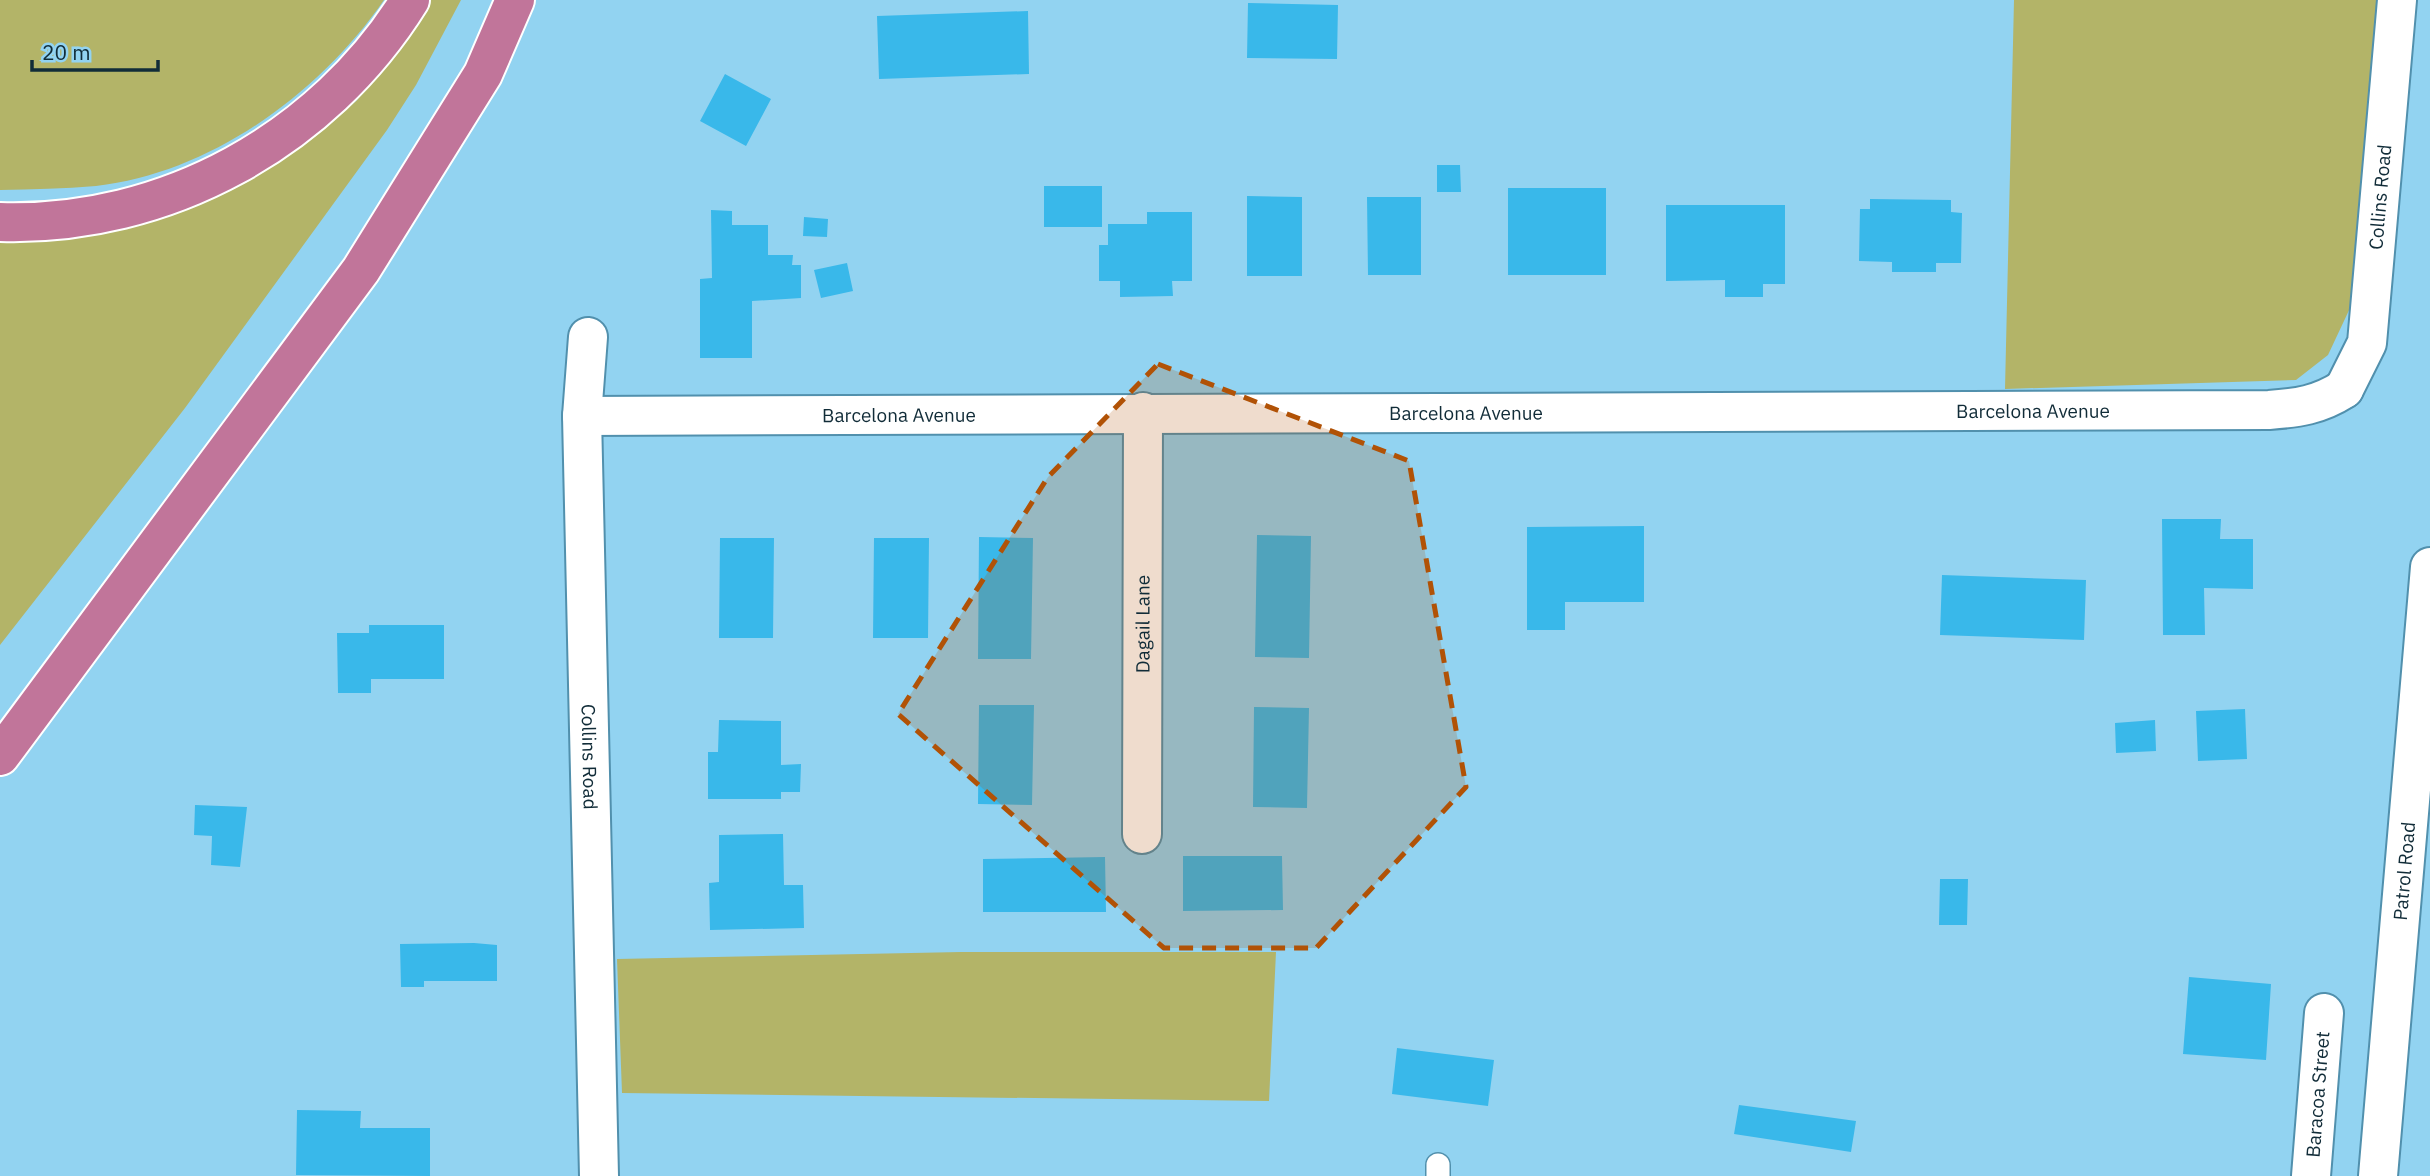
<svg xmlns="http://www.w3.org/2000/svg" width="2430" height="1176" viewBox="0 0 2430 1176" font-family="'IBM Plex Sans',sans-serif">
  <rect width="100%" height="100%" fill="#92d3f1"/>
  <path fill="#b3b468" d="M0 0H384C320 93 211 173 96 186 64 189 32 189 0 190Z
    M431 0H461L416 85 387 130 185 408 0 645V234L260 171 307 142 356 101 397 54Z
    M2014 0H2377L2351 306 2328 355 2296 380 2005 389Z
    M961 952H1276L1269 1101 622 1093 617 959Z"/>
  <path fill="#39b8ea" d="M1248 3 1338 5 1337 59 1247 58Z
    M1028 11 1029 74 879 79 877 16Z
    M725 74 771 99 746 146 700 121Z
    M1437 165H1460L1461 192H1437Z
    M1044 186H1102V227H1044Z
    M1508 188H1606V275H1508Z
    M1247 196 1302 197V276H1247Z
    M1367 197H1421V275H1368Z
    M1870 199 1951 200V212L1962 213 1961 263H1936V272H1892V262L1859 261 1860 209H1870Z
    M1666 205H1785V284H1763V297H1725V280L1666 281Z
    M711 210 732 211V225H768V255H793L792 265H801V298L752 301V358H700V279L712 278Z
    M1147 212H1192V281H1172L1173 296 1120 297V281H1099V245H1108V224H1147Z
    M804 217 828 219 827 237 803 236Z
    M847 263 853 291 821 298 814 270Z
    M2162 519H2221L2220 539H2253V589L2204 588 2205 635H2163Z
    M1644 526V602H1565V630H1527V527Z
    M1257 535 1311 536 1309 658 1255 657Z
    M979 537 1033 538 1031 659H978Z
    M720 538H774L773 638H719Z
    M874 538H929L928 638H873Z
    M1942 575 2086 580 2084 640 1940 635Z
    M369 625H444V679H371V693H338L337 633H369Z
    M979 705H1034L1032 805 978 804Z
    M1254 707 1309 708 1307 808 1253 807Z
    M2245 709 2247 759 2198 761 2196 711Z
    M719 720 781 721V765L801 764 800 792H781V799H708V752H718Z
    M2155 720 2156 751 2116 753 2115 723Z
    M195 805 247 807 240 867 211 865 212 836 194 835Z
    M783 834 784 885H803L804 928 710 930 709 883 719 882V835Z
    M1183 856H1282L1283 910 1183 911Z
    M1105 857 1106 912H983V859Z
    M1940 879H1968L1967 925H1939Z
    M474 943 497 945V981H424V987H401L400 944Z
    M2189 977 2271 984 2266 1060 2183 1054Z
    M1397 1048 1494 1060 1488 1106 1392 1094Z
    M1739 1105 1856 1121 1851 1152 1734 1134Z
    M297 1110 361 1111 360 1128H430V1176L296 1175Z"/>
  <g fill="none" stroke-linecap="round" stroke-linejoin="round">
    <g stroke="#5190ad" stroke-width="26">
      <path id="lane" d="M1438 1176V1165"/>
    </g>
    <g stroke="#5190ad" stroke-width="42">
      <g id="street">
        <path id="s1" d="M588 337 582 416 599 1176"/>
        <path id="s2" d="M582 416 2269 410C2298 408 2319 405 2344 389"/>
        <path id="s3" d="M1142 834 1143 412"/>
        <path id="s4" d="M2311 1176 2324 1013"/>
        <path id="s5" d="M2378 1176 2430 567"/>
      </g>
    </g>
    <g stroke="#5190ad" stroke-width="42">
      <g id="secondary">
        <path id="s6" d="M2344 389 2367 343 2397 0"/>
      </g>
    </g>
    <g stroke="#fff" stroke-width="42">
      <path id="highway" d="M0 222C166 227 323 140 410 0
        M0 756 361 270 483 74 515 0"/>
    </g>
    <use href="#lane" stroke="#fff" stroke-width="23"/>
    <use href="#street" stroke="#fff" stroke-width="38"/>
    <use href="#secondary" stroke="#fff" stroke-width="38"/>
    <use href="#highway" stroke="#c1759a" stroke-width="38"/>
  </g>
  <path fill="#b15206" fill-opacity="0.2" stroke="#b15206" stroke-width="5" stroke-dasharray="14 9" stroke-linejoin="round" d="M1158 364 1409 461 1466 787 1316 948H1164L898 714 1048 477Z"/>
  <g text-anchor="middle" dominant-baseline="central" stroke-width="7" stroke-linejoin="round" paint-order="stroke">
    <g font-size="19" fill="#112c38" stroke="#92d3f1">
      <text stroke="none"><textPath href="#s6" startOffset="198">Collins Road</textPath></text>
      <text stroke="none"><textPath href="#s2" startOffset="1451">Barcelona Avenue</textPath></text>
      <text stroke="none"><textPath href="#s2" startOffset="884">Barcelona Avenue</textPath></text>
      <text stroke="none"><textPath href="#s2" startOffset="317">Barcelona Avenue</textPath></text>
      <text stroke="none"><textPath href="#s3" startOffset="210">Dagail Lane</textPath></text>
      <text stroke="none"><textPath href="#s1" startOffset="420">Collins Road</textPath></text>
      <text stroke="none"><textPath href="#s5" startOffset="306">Patrol Road</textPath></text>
      <text stroke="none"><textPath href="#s4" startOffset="82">Baracoa Street</textPath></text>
    </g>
  </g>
  <path d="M32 60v10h126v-10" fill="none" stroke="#112c38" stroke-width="3.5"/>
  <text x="42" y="60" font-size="21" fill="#112c38" stroke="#92d3f1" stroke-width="5" paint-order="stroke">20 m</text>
</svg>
